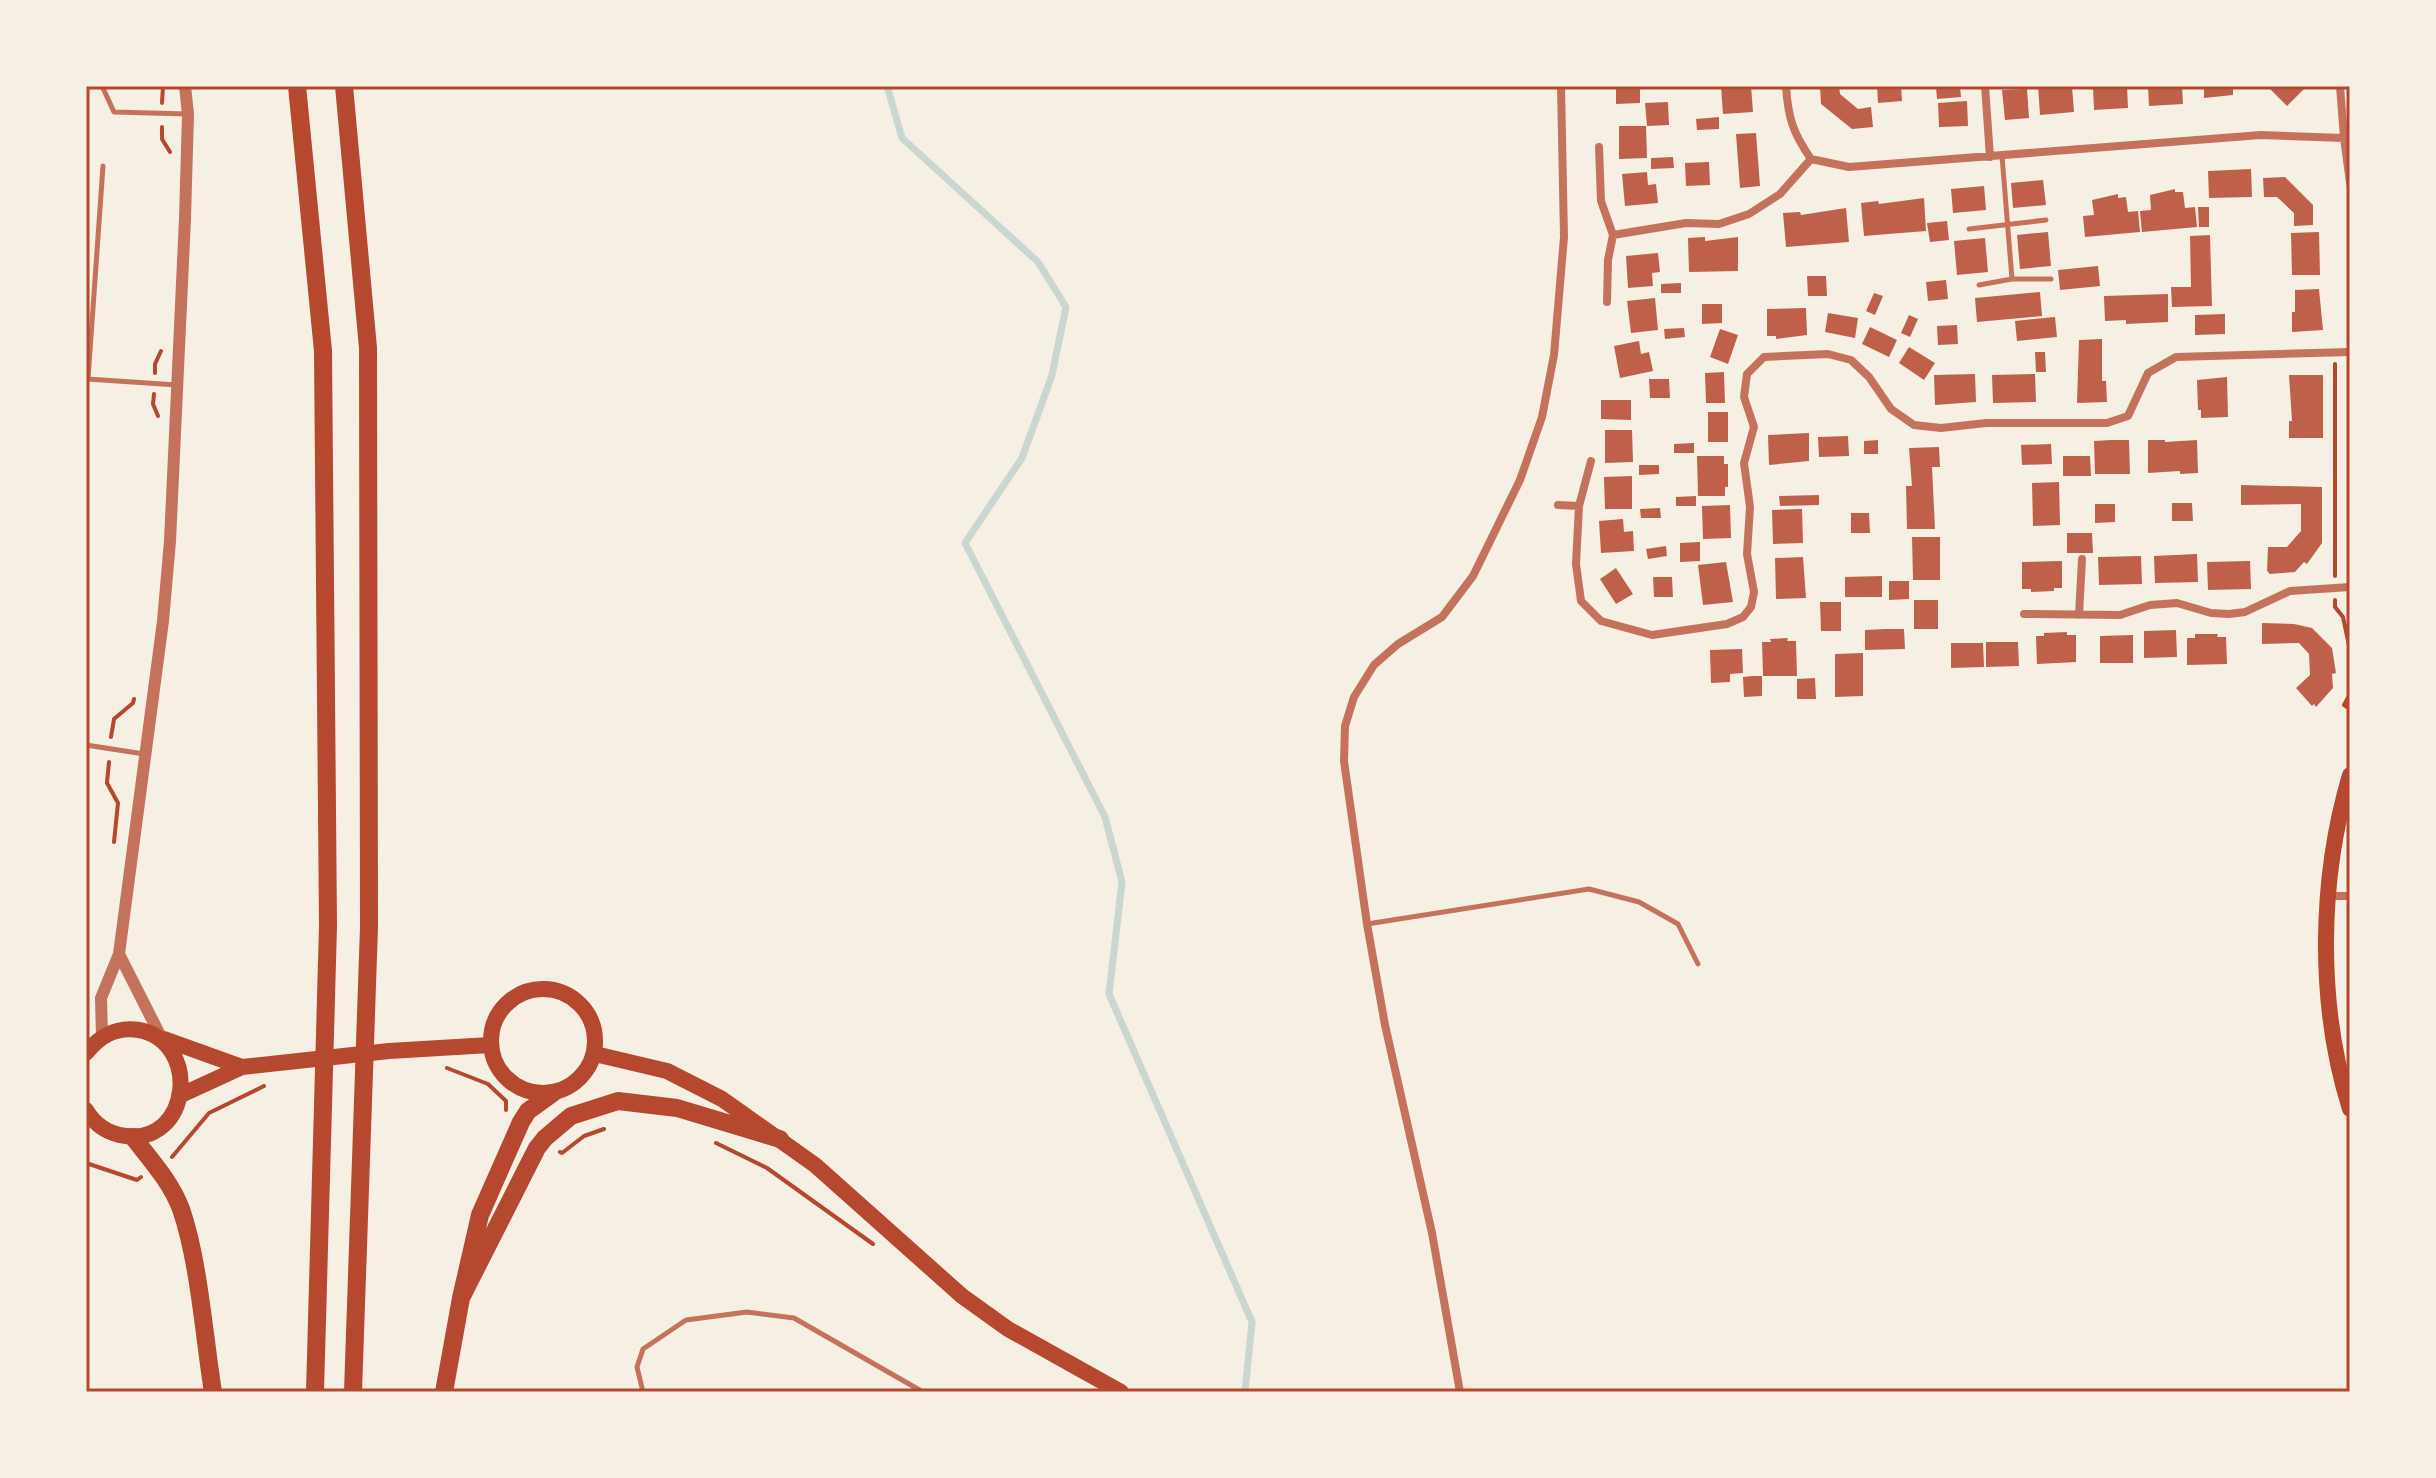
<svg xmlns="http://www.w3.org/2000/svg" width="2436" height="1478" viewBox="0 0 2436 1478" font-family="Bitter,serif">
  <rect width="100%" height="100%" fill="#f6efe4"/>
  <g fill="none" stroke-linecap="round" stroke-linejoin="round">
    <path stroke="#c9d6d2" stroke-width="7" d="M887 86 902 138 1038 262 1066 307 1052 375 1022 458 965 543 1105 817 1122 882 1109 994 1252 1322 1245 1392"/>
  </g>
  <path fill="#bf614a" d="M1616 86H1640V103L1616 104Z
    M1721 86H1751L1753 112 1723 114Z
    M1820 86H1839L1840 94 1858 109 1871 107 1873 127 1852 129 1821 104Z
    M1877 86H1901L1902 101 1878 103Z
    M1936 86H1960L1961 97 1937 99Z
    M2038 86H2072L2074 112 2040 115Z
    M2093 86H2127L2128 108 2094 110Z
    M2148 86H2182L2183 104 2149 106Z
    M2204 86H2233V95L2204 98Z
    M2273 86H2307L2287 106 2270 89Z
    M2027 89 2029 118 2005 120 2002 90Z
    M1967 101 1968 126 1939 127 1938 103Z
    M1668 102 1669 125 1647 126 1645 103Z
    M1719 117V129L1697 130 1696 119Z
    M1619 126H1646L1647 158 1619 159Z
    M1756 133 1760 186 1740 188 1736 134Z
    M1673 157 1674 168 1651 169V158Z
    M1709 162 1710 185 1686 186 1685 163Z
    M2251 169 2252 197 2209 198 2208 171Z
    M1647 172 1648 185 1656 184 1658 203 1625 206 1622 174Z
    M2285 177 2313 205V225L2294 226V213L2277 197H2264L2263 178Z
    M2043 180 2046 205 2013 208 2011 183Z
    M1984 186 1986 210 1953 213 1951 189Z
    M2175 189V192H2183L2185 208 2195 207 2197 227 2142 232 2140 211 2151 210 2150 195Z
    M2118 194V198L2126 197 2128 212 2138 211 2140 232 2085 237 2083 216 2094 215 2092 200Z
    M1924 198 1926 231 1864 236 1861 203 1878 201 1879 204Z
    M2198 207H2209V227H2199Z
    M1846 208 1849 242 1786 247 1783 213 1800 212 1801 215Z
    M1947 221 1949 240 1930 242 1927 223Z
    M2048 232 2051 266 2020 269 2017 235Z
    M2319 232 2320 275H2292L2291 233Z
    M2210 235 2212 306 2172 307 2171 287H2191L2190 236Z
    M1705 237V241L1738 237V271L1689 272 1688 238Z
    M1985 238 1988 272 1957 275 1954 241Z
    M1658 253 1660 272 1652 273 1653 286 1628 288 1626 256Z
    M2098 266 2100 286 2060 290 2058 270Z
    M1807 276H1826L1827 296H1808Z
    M1946 280 1948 299 1928 301 1926 282Z
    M1681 283V293H1661V284Z
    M2319 289 2323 330 2292 332V312H2295V290Z
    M2040 292 2042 316 1977 322 1975 298Z
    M1874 293 1883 296 1875 315 1866 311Z
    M2168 294V322L2126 324V320L2105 321 2104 296Z
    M1655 298 1658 330 1631 333 1627 301Z
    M1702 304H1722V323L1702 324Z
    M1806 308 1807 335 1776 339V336H1767V309Z
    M1828 313 1858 318 1855 338 1825 332Z
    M2225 314V334L2195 335V315Z
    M1909 315 1918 319 1910 337 1901 333Z
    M2055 317 2057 337 2017 341 2015 321Z
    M1957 325 1958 344 1938 345 1937 326Z
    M1870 327 1897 340 1889 357 1862 344Z
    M1684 328 1685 337 1665 339 1664 329Z
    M1720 329 1738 335 1728 364 1710 357Z
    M2102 339V381H2106L2107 402 2077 403 2079 340Z
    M1639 341 1641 354 1649 352 1653 371 1620 378 1614 346Z
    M1909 347 1935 363 1924 380 1899 363Z
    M2035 352H2045L2046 372H2036Z
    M1724 372 1725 403H1706L1705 373Z
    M1975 374 1976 402 1935 405 1934 375Z
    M2035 374 2036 402 1993 403 1992 375Z
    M2289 375H2323V438H2289V421H2292Z
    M2227 377 2228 417 2201 418V410H2198L2197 380Z
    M1649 379H1669L1670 398H1650Z
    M1601 400H1631V420L1601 419Z
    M1708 412H1728V442H1708Z
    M1605 430H1632L1633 462 1605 463Z
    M1809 433V461L1769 465 1768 435Z
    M1848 436 1849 456 1819 457 1818 437Z
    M1878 440V454H1864V441Z
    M2111 440H2129L2130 474H2095L2094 441Z
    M2148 440H2165V442L2197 440 2198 473 2180 474V471L2148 473Z
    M1694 443V453H1674V444Z
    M2051 444 2052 464 2022 465 2021 445Z
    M1939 447 1940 467H1932L1935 529H1907L1906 486H1912L1909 448Z
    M1697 456H1724V464H1728V487H1725V496H1698Z
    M2063 456H2090L2091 476H2063Z
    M1639 465H1659V474L1639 475Z
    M1632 476V509H1605L1604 477Z
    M2059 482 2060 525 2033 526 2032 483Z
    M2241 485 2322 487V543L2307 564 2304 562 2295 572 2270 574 2267 571 2268 547H2287L2301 531V504L2241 505Z
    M1819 495V505L1780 506 1779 496Z
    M1696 496V506H1676V497Z
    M2172 503H2192L2193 521H2172Z
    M2095 504H2115V522L2095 523Z
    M1730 505 1731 538 1703 539 1702 506Z
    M1660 508 1661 518H1641L1640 509Z
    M1802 509 1803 543 1773 544 1772 510Z
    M1851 513H1869L1870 533H1851Z
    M1623 519 1624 532 1633 531 1634 551 1601 553 1599 521Z
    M2067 533H2092L2093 553H2067Z
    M1912 537H1940V580H1913Z
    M1700 542V561L1680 562V543Z
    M1666 546 1667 556 1648 559 1646 549Z
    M2197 554 2198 582 2155 583 2154 556Z
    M2141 556 2142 584 2099 585 2098 557Z
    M1803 557 1806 598 1776 599 1775 558Z
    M2062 561V588H2054V591L2031 592V589H2022V562Z
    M2250 561 2251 589 2208 590 2207 562Z
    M1726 562 1733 602 1703 605 1698 565Z
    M1616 568 1633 594 1616 604 1600 579Z
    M1882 576V597H1845V577Z
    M1653 577H1672L1673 597H1654Z
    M1889 581H1909V599L1889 600Z
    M1914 600H1938V629H1914Z
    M1820 602H1841V631H1821Z
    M2262 623 2294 624 2312 628 2332 648 2336 673 2332 674 2333 688 2316 707 2314 704 2312 706 2296 688 2310 675 2309 654 2299 643 2262 644Z
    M1885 629H1904L1905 649 1865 650V630Z
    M2176 630 2177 657 2144 658V631Z
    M2067 632V635H2076V662L2037 664 2036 636H2044V633Z
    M2195 634H2218L2217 637H2226L2227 664 2187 665V638H2195Z
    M2133 635V663H2100V636Z
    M1788 638 1787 641H1796L1797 676H1763L1762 642H1771L1770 639Z
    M1986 642H2018L2019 666 1986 667Z
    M1951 643H1983L1984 667 1951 668Z
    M1742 649 1743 673 1730 674V682L1711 683 1710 650Z
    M1863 653V696L1835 697V654Z
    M1752 676H1762V696L1744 697 1743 677Z
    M1815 678 1816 699H1797V679Z"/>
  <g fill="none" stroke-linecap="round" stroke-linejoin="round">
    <path stroke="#b5482f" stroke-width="4" d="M162 103 163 86
      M162 127V139L170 152
      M2335 364V576
      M155 373V364L161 351
      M154 394 153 404 158 416
      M2335 600V607L2343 617 2350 650
      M2350 694 2344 705 2350 709
      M111 737 114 719 133 703 134 699
      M109 762 107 783 118 803 114 842
      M447 1068 488 1084 506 1101V1110
      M716 1143 767 1168 873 1244
      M560 1152 562 1153 584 1136 604 1129
      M172 1157 209 1113 264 1086
      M86 1163 137 1180 141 1177"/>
    <path stroke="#c5725c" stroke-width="5" d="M102 86 114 112 188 114
      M1969 229 2046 220
      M2012 279H2051
      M1979 285 2012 279 2002 156
      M87 379 177 385
      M88 379 103 166
      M86 745 144 754
      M1367 924 1589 889 1639 902 1678 924 1698 964
      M643 1392 637 1367 643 1349 686 1320 747 1312 794 1318 923 1392"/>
    <path stroke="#c5725c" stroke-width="8" d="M1786 86C1788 118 1793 133 1811 159
      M1985 86 1990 157
      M2340 86 2344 138H2350
      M1599 147 1601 201 1613 235 1608 260 1607 302
      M1811 159 1849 167 2261 135 2344 138 2350 183
      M1613 235 1686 223 1719 224 1749 214 1780 194 1811 159
      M1591 461 1579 506 1576 564 1581 601 1601 621 1652 635 1727 624 1743 617 1751 607 1754 592 1747 554 1750 507 1744 463 1754 427 1744 397 1747 374 1764 357 1828 354 1851 360 1869 377 1891 409 1914 425 1941 428 1986 423H2107L2128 416 2148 373 2176 357 2350 352
      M1558 505 1579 506
      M2024 614 2120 615 2150 605 2177 603 2211 613 2229 614 2245 612 2290 591 2350 587
      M2079 615 2082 559
      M2328 896H2350
      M1460 1392 1432 1233 1385 1025 1367 924 1344 761 1345 726 1354 697 1374 665 1398 644 1442 617 1473 576 1520 480 1542 417 1554 355 1564 237 1561 86"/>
    <path stroke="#c5725c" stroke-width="12" d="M119 954 162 1039
      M102 1036 101 998 119 954 163 621 170 541 185 219 188 114 185 86"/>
    <path stroke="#b5482f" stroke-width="16" d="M2350 775C2319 880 2317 1004 2350 1109
      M491 1041a52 52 0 1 1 104 0a52 52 0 1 1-104 0Z
      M164 1039 242 1067
      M86 1053C100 1036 116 1026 139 1030 201 1042 191 1144 126 1136 108 1134 95 1125 86 1110
      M595 1054 667 1071 722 1099 815 1165 962 1296 1008 1329 1121 1392
      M181 1095 242 1067 389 1051 490 1045"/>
    <path stroke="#b5482f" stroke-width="18" d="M297 86 323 351 328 926 315 1392
      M344 86 368 348 369 927 353 1392
      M133 1137C150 1159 171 1182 181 1209 199 1261 204 1336 213 1392
      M461 1298 537 1148 545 1138 571 1116 618 1101 677 1108 780 1139
      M444 1392 461 1298 480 1215 521 1122 528 1111 553 1093"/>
  </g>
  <rect width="2436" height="1478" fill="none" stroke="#f6efe4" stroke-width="176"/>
  <rect x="88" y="88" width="2260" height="1302" fill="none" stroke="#b5482f" stroke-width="3"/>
</svg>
